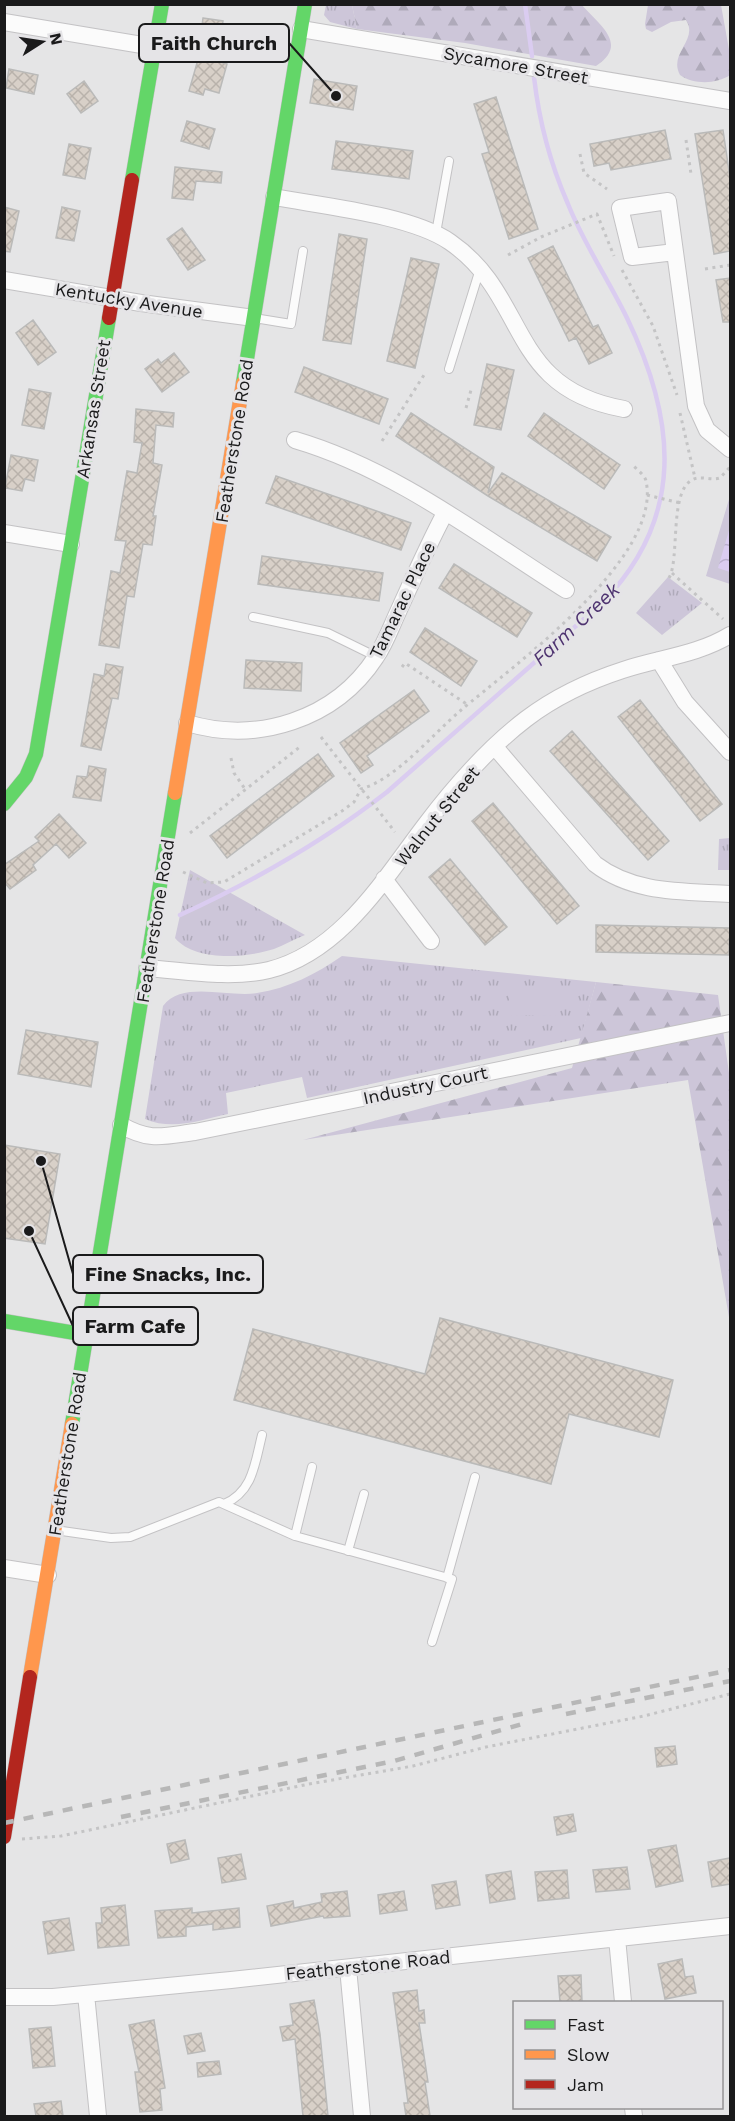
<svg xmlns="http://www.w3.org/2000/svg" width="735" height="2121" viewBox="0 0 735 2121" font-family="'Work Sans',sans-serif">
  <defs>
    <pattern id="grass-tufts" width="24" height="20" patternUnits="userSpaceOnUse" patternTransform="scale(1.5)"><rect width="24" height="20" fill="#cdc6d9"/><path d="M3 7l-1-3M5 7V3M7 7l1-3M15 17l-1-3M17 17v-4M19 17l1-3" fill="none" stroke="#afaaba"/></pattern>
    <pattern id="forest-firs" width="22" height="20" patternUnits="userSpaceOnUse" patternTransform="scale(1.5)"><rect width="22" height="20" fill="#cdc6d9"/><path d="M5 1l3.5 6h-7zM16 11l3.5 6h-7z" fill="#afaaba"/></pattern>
    <pattern id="water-waves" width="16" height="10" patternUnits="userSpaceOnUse" patternTransform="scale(1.5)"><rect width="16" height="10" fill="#daccf0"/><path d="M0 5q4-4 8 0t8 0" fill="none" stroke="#baafcd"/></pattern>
    <pattern id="building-cross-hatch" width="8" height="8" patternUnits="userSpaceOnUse" patternTransform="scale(1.5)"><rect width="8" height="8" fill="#d8d0c8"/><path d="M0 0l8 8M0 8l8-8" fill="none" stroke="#b9b2ab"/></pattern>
  </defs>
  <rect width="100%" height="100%" fill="#e5e5e6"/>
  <path fill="url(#grass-tufts)" d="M326 5H352L357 29 330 22 324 15Z
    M668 577 702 603 662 635 636 613Z
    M730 838V870H718L719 839Z
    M190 870 305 935C295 939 284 945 274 949 246 958 195 962 175 938Z
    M342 956 596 982 581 1038 307 1098 302 1077 226 1093 228 1114C200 1120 173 1131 145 1119L163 1006C182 980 229 998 257 993 289 988 316 974 342 956Z"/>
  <path fill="url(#forest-firs)" d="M352 5H582C598 24 630 44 596 66L465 43 357 29Z
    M648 5H721L730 55V75C717 84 694 85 680 75 668 53 699 40 686 20L671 22 652 32 646 29 645 24Z
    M596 982 718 995 730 1080V1323L688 1080 303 1140 572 1068Z"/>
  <path fill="#cdc6d9" d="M730 496V584L706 576Z
    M509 988H558V1016L509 1015Z"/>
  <path fill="url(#water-waves)" d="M730 527V572L718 568Z"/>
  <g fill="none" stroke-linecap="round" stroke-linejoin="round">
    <path stroke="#daccf0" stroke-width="4.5" d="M525 4 532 56
      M180 915C252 882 325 840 387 792L602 603C686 517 676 420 627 318 608 279 584 244 568 204 550 163 539 121 534 77"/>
  </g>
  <path fill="url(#building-cross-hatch)" stroke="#babab9" stroke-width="1.5" d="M203 18 223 21 217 61 227 64 219 93 205 89 203 95 189 91 203 42 200 41Z
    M9 69 38 75 34 94 6 88Z
    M314 79 357 86 353 110 310 103Z
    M84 81 98 101 81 113 67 94Z
    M496 97 538 229 509 239 482 154 489 152 474 104Z
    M187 121 215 129 209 149 181 141Z
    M665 130 671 159 611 170 609 163 594 166 590 144Z
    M723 130 730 178V251L714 254 695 134Z
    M336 141 413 151 409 179 332 169Z
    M69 144 91 148 85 179 63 175Z
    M175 167 222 172 221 183 196 181 193 200 172 198Z
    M4 207 19 211 10 252 4 251Z
    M62 207 80 211 74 241 56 238Z
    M182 228 205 260 188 270 167 239Z
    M339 234 367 239 351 344 323 340Z
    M553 246 593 327 598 325 612 353 589 364 576 338 569 341 528 258Z
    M411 258 439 264 415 368 387 361Z
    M730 278V322H723L716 280Z
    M33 320 56 352 38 365 16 333Z
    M174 353 189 372 162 392 145 369 158 359 161 363Z
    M487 364 514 370 501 430 474 425Z
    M304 367 388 399 379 424 295 392Z
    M29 389 51 393 44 429 22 425Z
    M136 409 174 413 173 427 156 425 153 463 162 465 153 516H156L152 545 143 544 134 597 127 596 119 648 99 645 111 571 120 573 126 541 115 540 127 471 137 473 142 443 134 442Z
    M411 413 494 467 488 493 502 473 611 537 597 561 488 496 396 436Z
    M544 413 620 465 604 489 528 436Z
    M11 455 38 460 34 481 25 479 22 491 5 488Z
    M276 476 411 523 401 550 266 503Z
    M262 556 383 573 379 601 258 584Z
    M454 564 532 613 517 637 439 588Z
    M425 628 477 661 461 686 410 652Z
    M246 660 302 663 301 691 244 688Z
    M106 664 123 667 118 699 112 698 101 750 81 746 94 674 104 676Z
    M414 690 429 711 367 756 373 765 361 773 340 743Z
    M640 700 722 804 700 821 618 717Z
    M572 731 669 841 648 860 550 751Z
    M318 754 334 776 227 858 210 836Z
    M89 766 106 769 101 801 73 797 77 776 87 777Z
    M493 803 579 906 557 924 472 821Z
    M59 814 86 843 69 858 56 844 33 865 36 870 10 889 4 882V865L39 841 35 837Z
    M450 859 507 927 485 945 429 877Z
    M596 925 730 928 729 955 596 952Z
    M26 1030 98 1042 91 1087 18 1074Z
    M4 1145 60 1154 45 1244 4 1238Z
    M440 1318 673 1380 659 1437 569 1414 551 1484 234 1400 253 1329 425 1374Z
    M675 1746 677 1764 657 1767 655 1748Z
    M573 1814 576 1831 557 1835 554 1817Z
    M185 1840 189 1859 171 1863 167 1844Z
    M676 1845 683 1881 656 1887 648 1850Z
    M241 1854 246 1879 222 1883 218 1858Z
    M730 1858V1884L712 1887 708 1862Z
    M627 1867 630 1889 596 1892 593 1870Z
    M567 1870 569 1898 538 1901 535 1872Z
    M511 1871 515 1899 490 1903 486 1875Z
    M456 1881 460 1905 436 1909 432 1885Z
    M347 1891 350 1916 324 1918 323 1916 271 1926 267 1906 293 1901 294 1908 322 1902 321 1894Z
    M404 1891 407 1910 380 1914 378 1895Z
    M125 1905 129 1945 98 1948 96 1923H102L101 1908Z
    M192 1908V1913L239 1908 240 1927 213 1930V1924L186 1927V1936L158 1938 155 1911Z
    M69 1918 74 1950 48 1954 43 1922Z
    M682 1959 685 1977 693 1976 696 1993 665 1999 658 1964Z
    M581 1975 582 2002H560L558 1976Z
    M417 1990 419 2011 424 2010 425 2023H419L428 2082H425L430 2116H406L404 2103H408L393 1993Z
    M314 2000 320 2034 328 2116H303L295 2039 283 2041 280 2027 293 2025 290 2004Z
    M154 2020 165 2088 160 2089 162 2110 140 2112 135 2072H139L129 2025Z
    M51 2027 55 2066 33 2068 29 2029Z
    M201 2033 205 2051 188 2054 184 2036Z
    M219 2061 221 2074 198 2077 197 2063Z
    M61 2101 63 2116H36L34 2104Z"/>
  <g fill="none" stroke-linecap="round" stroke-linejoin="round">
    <g stroke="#c3c2c4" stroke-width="10">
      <path id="lane" d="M436 233 449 161
        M254 318 291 324 303 251
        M449 369 480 269
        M253 617 328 633 377 657
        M224 1504C253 1492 255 1463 262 1435
        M55 1530 111 1538 130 1537 219 1502 295 1536 452 1579 432 1642
        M295 1536 312 1467
        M348 1551 364 1494
        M447 1578 475 1477"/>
    </g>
    <g stroke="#c3c2c4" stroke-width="18">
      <path id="street" d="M4 22 154 47
        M301 29 730 101
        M274 197C322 206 411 215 450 242 530 297 506 388 624 409
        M668 201 675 252 632 257 620 208Z
        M675 252 696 406 707 430 730 449
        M4 280 141 303 254 318
        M295 440C394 469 479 535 566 590
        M4 533 71 544
        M659 660 685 702 730 752
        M187 723C257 744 335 720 376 657 385 644 391 627 398 612 413 579 428 545 445 513
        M495 747 595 864C634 894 683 891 730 894
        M384 879 431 941
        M147 968C187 971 230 979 269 970 341 952 384 879 426 824 454 787 488 748 526 719 555 697 589 681 623 670 659 658 697 655 730 635
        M121 1125C150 1142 164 1136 195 1132L730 1023
        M4 1568 48 1575
        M617 1938 623 2002
        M348 1968 362 2116
        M86 1994 98 2116
        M4 1997H53L231 1980 730 1926
        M633 2108 634 2116"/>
    </g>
    <g stroke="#c3c2c4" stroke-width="15">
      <path id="fast" d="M132 180 162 4
        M243 383 305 4
        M4 804 26 777 36 754 109 318
        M4 1321 87 1335
        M72 1424 175 793"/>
    </g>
    <g stroke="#c3c2c4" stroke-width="15">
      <path id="slow" d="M175 793 243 383
        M30 1677 72 1424"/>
    </g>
    <g stroke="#c3c2c4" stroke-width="15">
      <path id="jam" d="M109 318 132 180
        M4 1837 30 1677"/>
    </g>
    <path stroke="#c4c4c5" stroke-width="3" stroke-dasharray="3 4.5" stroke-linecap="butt" d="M686 140 691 174
      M580 154 584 173 607 189
      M508 255 541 237 597 214 614 256
      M705 269 730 265
      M622 270 653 326 677 395
      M466 408 471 390
      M680 413 695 478
      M382 441 424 375
      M647 495 680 503
      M672 573 723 619
      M669 578C680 559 669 492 692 480 700 475 711 481 720 478L730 467
      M402 667 405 663 468 705
      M321 737 395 832
      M231 758 234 773 245 789
      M190 833 301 746
      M183 872 207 883 224 882 342 811 354 802 361 789C396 779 432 735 460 711 513 666 663 558 646 481 645 475 636 469 632 464
      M22 1839 61 1836 309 1784 413 1766 486 1747 644 1716 730 1694"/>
    <use href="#lane" stroke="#fbfbfb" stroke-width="8"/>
    <use href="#street" stroke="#fbfbfb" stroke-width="16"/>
    <use href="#fast" stroke="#63d668" stroke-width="14"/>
    <use href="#slow" stroke="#ff974d" stroke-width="14"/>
    <use href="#jam" stroke="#b3261e" stroke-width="14"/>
    <path stroke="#b7b7b7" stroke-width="4.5" stroke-dasharray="10 10" stroke-linecap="butt" d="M566 1714 730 1681
      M121 1817 394 1761 529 1722
      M4 1823 730 1670"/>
  </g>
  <g text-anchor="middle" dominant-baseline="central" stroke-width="6" stroke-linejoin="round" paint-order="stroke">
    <g font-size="18" fill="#1a1a1b" stroke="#e5e4e7">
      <text transform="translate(516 65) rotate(10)">Sycamore Street</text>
      <text transform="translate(129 300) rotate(9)">Kentucky Avenue</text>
      <text transform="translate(93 409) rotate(-81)">Arkansas Street</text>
      <text transform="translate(234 441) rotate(-81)">Featherstone Road</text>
      <text transform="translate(402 600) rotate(-64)">Tamarac Place</text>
      <text transform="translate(437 816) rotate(-51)">Walnut Street</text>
      <text transform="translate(155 921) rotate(-81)">Featherstone Road</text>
      <text transform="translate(425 1085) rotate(-12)">Industry Court</text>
      <text transform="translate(67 1454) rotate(-81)">Featherstone Road</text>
      <text transform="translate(368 1965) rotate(-6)">Featherstone Road</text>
    </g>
    <g font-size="20" font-style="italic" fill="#4e3370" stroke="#e5e4e7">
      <text transform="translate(576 624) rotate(-43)">Farm Creek</text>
    </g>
  </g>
  <path fill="none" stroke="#1a1a1b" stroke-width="2" d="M336 96L289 43M41 1161L73 1274M29 1231L73 1326"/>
  <g fill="#1a1a1b" stroke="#e5e4e7" stroke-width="2">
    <circle cx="336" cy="96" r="6"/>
    <circle cx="41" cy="1161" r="6"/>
    <circle cx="29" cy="1231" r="6"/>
  </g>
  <g fill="#e5e4e7" stroke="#1a1a1b" stroke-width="2">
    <rect x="139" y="24" width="150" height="38" rx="6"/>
    <rect x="73" y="1255" width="190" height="38" rx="6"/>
    <rect x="73" y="1307" width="125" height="38" rx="6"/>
  </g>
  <g font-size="20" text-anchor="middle" font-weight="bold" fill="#1a1a1b">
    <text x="214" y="50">Faith Church</text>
    <text x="168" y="1281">Fine Snacks, Inc.</text>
    <text x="135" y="1333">Farm Cafe</text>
  </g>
  <rect width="735" height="2121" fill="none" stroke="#1a1a1b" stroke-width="12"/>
  <rect x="513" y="2001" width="210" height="108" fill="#e5e4e7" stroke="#949395" stroke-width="1.5"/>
  <rect x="525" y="2020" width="30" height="9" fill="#63d668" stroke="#949395" stroke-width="1.5"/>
  <text x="567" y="2031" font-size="18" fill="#1a1a1b">Fast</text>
  <rect x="525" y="2050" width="30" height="9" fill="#ff974d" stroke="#949395" stroke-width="1.5"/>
  <text x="567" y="2061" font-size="18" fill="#1a1a1b">Slow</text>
  <rect x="525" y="2080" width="30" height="9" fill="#b3261e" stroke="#949395" stroke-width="1.5"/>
  <text x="567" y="2091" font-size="18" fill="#1a1a1b">Jam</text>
  <g transform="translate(42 42) rotate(78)" stroke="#e5e4e7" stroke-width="4.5" paint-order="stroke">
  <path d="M0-4.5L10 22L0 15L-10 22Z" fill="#1a1a1b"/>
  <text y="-9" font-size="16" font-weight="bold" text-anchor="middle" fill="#1a1a1b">N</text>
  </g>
</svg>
